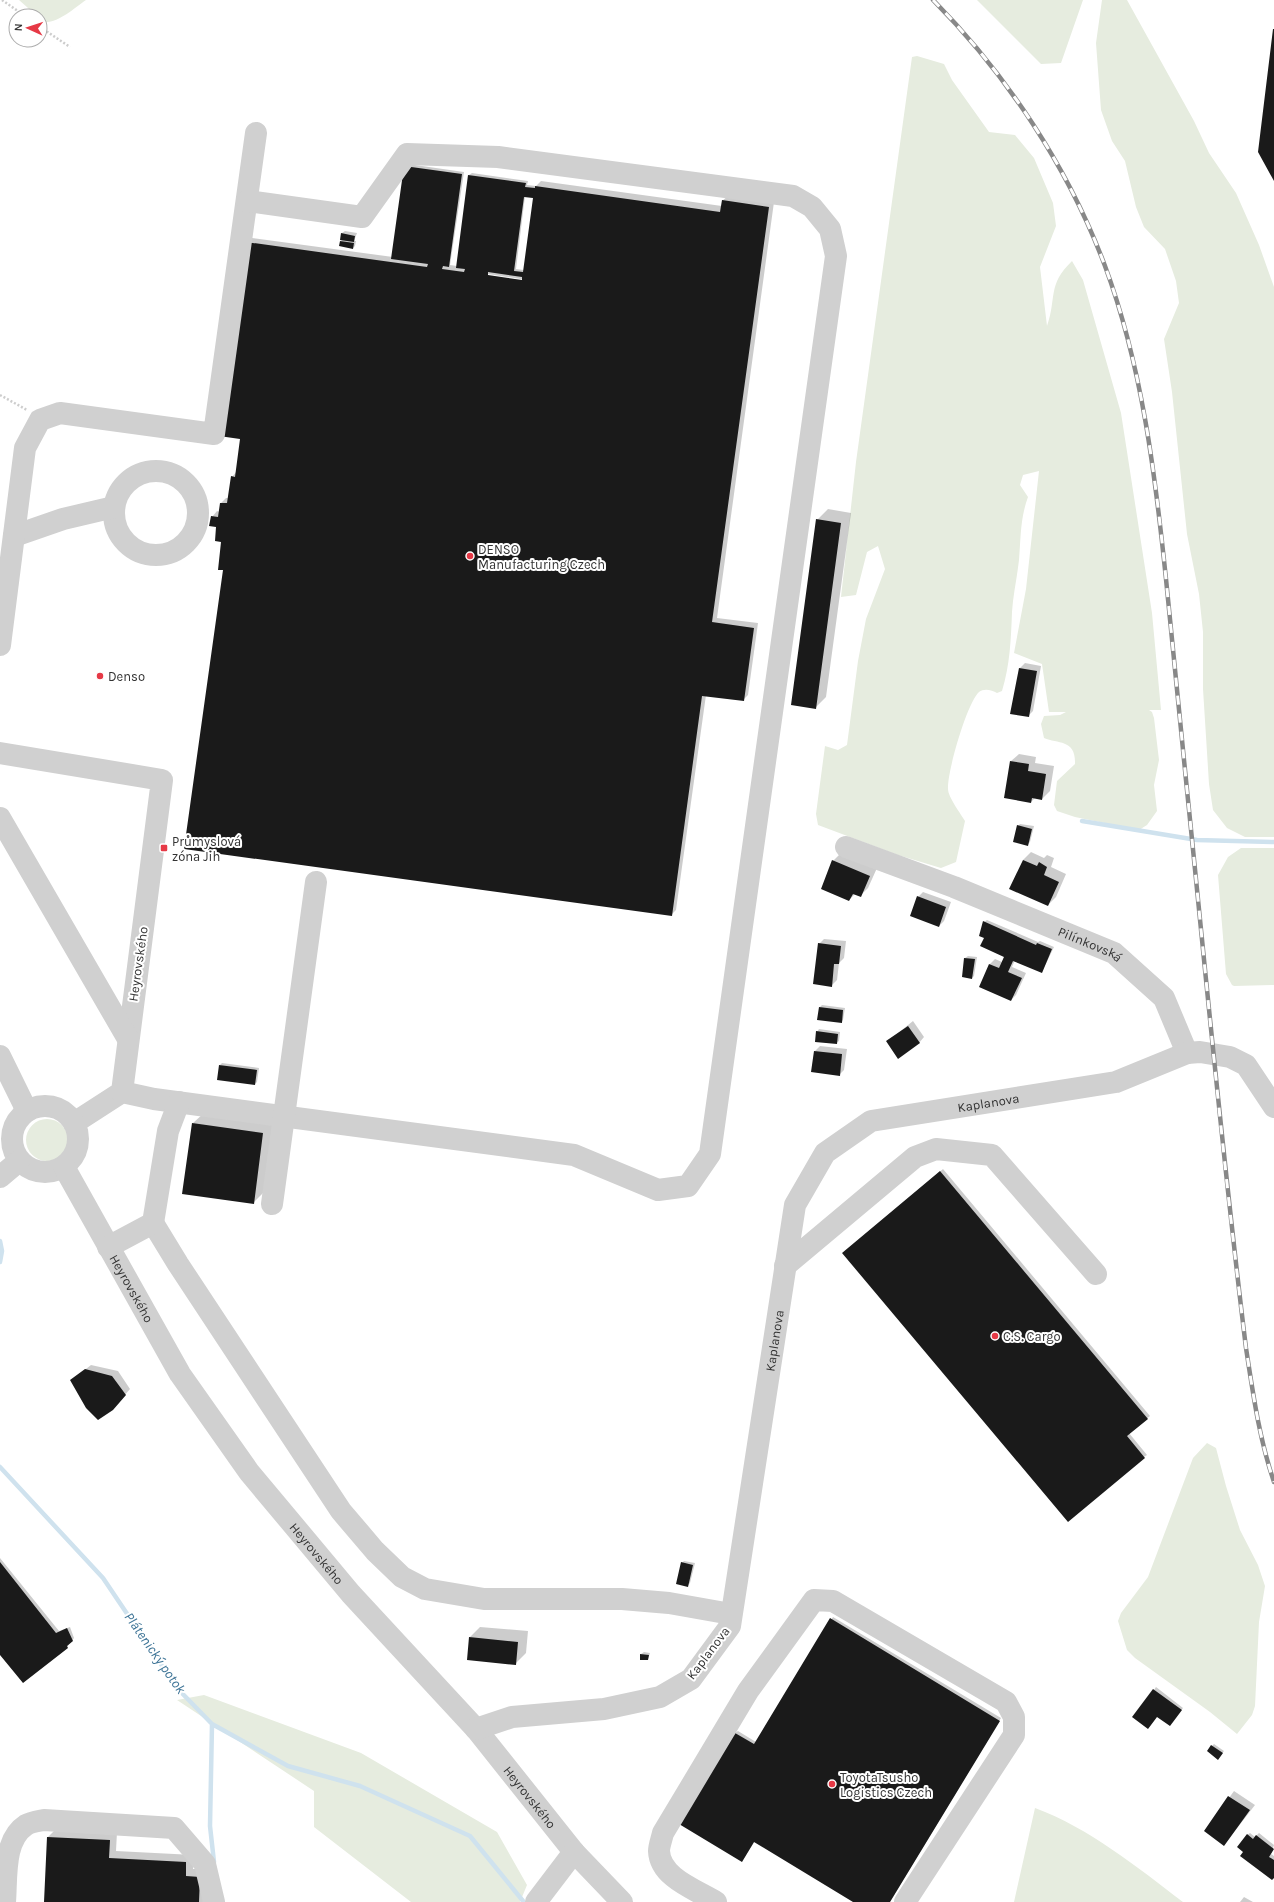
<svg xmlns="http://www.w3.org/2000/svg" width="1274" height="1902" viewBox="0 0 1274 1902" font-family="Karla,sans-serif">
  <rect width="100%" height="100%" fill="#fff"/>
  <path fill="#e6ecdf" d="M19 0H86C74 8 59 23 44 22L40 16H37Z
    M977 0H1083L1061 63 1041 64Z
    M1102 0H1127L1194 121 1209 153 1236 193 1259 245 1274 287V837H1245L1227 828 1213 810 1209 784 1203 689V632L1199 594 1187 534 1172 392 1164 339 1179 303 1176 281 1165 249 1144 227 1136 207 1125 161 1112 141 1101 110 1096 43Z
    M917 56 944 64 952 80 989 132 1015 135 1034 158 1053 203 1056 226 1040 267 1047 326C1057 298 1047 285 1072 261L1083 280 1121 413 1152 613 1161 710H1149L1152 712 1154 718 1159 760 1154 785 1157 811 1147 825 1139 830 1075 817 1057 811 1054 805 1057 781 1075 764C1076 739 1058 744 1044 738L1041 724 1044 716 1060 715 1066 712H1049L1042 664 1014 653 1026 589 1039 471 1023 475 1020 485 1028 497C1020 519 1021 537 1019 560 1017 578 1013 595 1012 612 1011 639 1010 665 1002 691L997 693C992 690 984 688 979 692 967 703 947 772 948 789 948 797 961 814 965 821L956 862 941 868 898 855 818 825 816 814 825 746 838 750 847 745 858 661 866 619 885 569 878 546 867 552 856 595 841 597 856 462 912 57Z
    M1241 848H1274V985L1234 986 1232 985 1226 974 1218 875 1228 857Z
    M26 1140a21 21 0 1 1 42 0a21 21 0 1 1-42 0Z
    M1207 1443 1216 1448 1226 1486 1240 1530 1258 1565 1265 1586 1259 1622 1255 1706 1252 1715 1237 1734 1210 1712 1135 1658 1127 1650 1118 1621 1121 1613 1148 1577 1193 1458Z
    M204 1695 361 1753 497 1832 527 1885 520 1902H411L314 1827V1791L177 1700Z
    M1035 1808C1089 1828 1137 1867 1183 1902H1014Z"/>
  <path fill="#0003" fill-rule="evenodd" d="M408 164 464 172 450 265 457 266 469 175 472 173 528 181 527 185 536 186 541 181 722 206V201L728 196 774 202 717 618 758 623 748 695 743 700 706 695 676 910 671 915 224 569 223 542 218 526 212 517 217 511 220 512 221 503 226 498H229L232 477 237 471 242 438 252 238 393 257ZM525 196 534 198 524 270 516 269ZM488 274 527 280V282L486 276Z
    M345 231 357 233 354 241H356L355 246 353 248 341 241 343 239 342 233Z
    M828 509 851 513 826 697 815 708 817 520Z
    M1025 663 1041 666 1033 711 1028 716 1020 668Z
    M1019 754 1036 757 1035 763 1054 766 1050 791 1042 799 1035 798 1031 802 1011 761Z
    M1020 824 1034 826 1030 842 1027 845 1018 826Z
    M1031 852 1044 858 1047 855 1054 858 1051 867 1066 874 1056 897 1048 905 1023 860Z
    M841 853 877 868 868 888 860 896 855 894 849 900 833 861Z
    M923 892 951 902 944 921 939 926 918 897Z
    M987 920 1038 942 1040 941 1054 947 1042 972 1015 960 1012 967 1026 973 1016 995 1011 1000 980 987 990 964 995 959 1002 962 1004 957 985 937 984 922Z
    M824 939 846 941 844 958 839 963 837 980 832 985 819 944Z
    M968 956 977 957 974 976 972 978 965 958Z
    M822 1005 845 1008 843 1020 841 1022 820 1007Z
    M913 1021 924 1037 919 1043 887 1042Z
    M819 1029 840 1032 839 1041 836 1043 817 1032Z
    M820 1046 847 1049 844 1070 839 1075 815 1051Z
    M222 1063 259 1068 257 1082 255 1084 220 1065Z
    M204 1113 273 1122 264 1192 253 1203 193 1123Z
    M943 1169 1150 1416 1129 1433 1147 1455 1144 1457 846 1251Z
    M91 1365 118 1371 130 1389 118 1403 72 1380Z
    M0 1558 59 1631 70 1627 74 1638 67 1647 0 1653Z
    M684 1561 695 1563 690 1583 688 1585 682 1563Z
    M833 1617 1001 1718 890 1902H855L755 1841 742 1861 735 1733 738 1731 756 1742Z
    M480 1627 528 1631 526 1653 515 1664 470 1637Z
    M644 1652 650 1653 648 1659 641 1654Z
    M1156 1687 1183 1708 1172 1723 1154 1690Z
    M1214 1744 1224 1751 1220 1756 1212 1746Z
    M1234 1791 1255 1805 1224 1845 1205 1831Z
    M56 1829 117 1832 116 1851 194 1855 193 1869H208L206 1902H45L48 1837Z
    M1250 1833 1255 1837 1259 1833 1274 1845 1271 1854 1274 1856V1877L1245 1851 1247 1835Z
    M1244 1897 1253 1902H1240Z"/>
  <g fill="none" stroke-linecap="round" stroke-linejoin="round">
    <path stroke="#cfe2ee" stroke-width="4.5" d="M1082 821 1197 840 1274 842
      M0 1241 2 1251 0 1262
      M0 1467 103 1578 177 1688 212 1724 288 1766 360 1786 470 1836 523 1901
      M212 1724 210 1826 214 1862"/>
  </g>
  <path fill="#1a1a1a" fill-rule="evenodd" d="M1273 29H1274V181L1258 152Z
    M404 166 462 174 449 267 443 266 442 269 464 272 465 269 456 268 468 175 526 183 525 187 535 188V186L720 212 722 200 769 207 712 622 754 628 744 701 702 696 672 916 184 849 223 570H218L221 542 215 541 216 527 209 526 211 516 218 517 220 503H227L231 476 235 477 240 439 219 436 246 242 427 267 428 264 391 259ZM524 197 533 198 523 272 514 271ZM488 272 522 277V280L488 275Z
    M341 233 355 236 354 242 340 240Z
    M340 241 354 243 353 249 339 246Z
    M816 519 841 523 816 709 791 705Z
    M1019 668 1037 671 1029 717 1010 714Z
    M1010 761 1029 764 1028 771 1046 774 1042 800 1032 798 1031 803 1004 798Z
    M1017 825 1032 829 1028 846 1013 842Z
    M832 860 870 876 861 897 853 894 849 901 821 889Z
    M1023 860 1037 866 1039 862 1047 867 1044 875 1059 882 1048 906 1009 889Z
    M917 896 946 907 939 927 910 916Z
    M983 921 1036 945 1037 943 1052 949 1042 973 1013 961 1008 972 1022 978 1011 1001 979 987 989 964 999 968 1004 957 980 946 984 938 979 936Z
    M818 943 841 946 839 964H834L832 987 813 984Z
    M964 958 975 959 972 979 962 977Z
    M819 1007 843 1010 842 1023 817 1020Z
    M908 1026 920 1043 898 1059 886 1041Z
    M816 1031 838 1034 837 1044 815 1042Z
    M814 1051 842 1054 840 1076 811 1072Z
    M219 1065 257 1070 255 1085 217 1080Z
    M192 1123 263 1133 254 1204 182 1194Z
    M940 1171 1148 1419 1127 1436 1145 1458 1068 1522 842 1253Z
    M85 1369 112 1376 126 1395 113 1410 98 1420 86 1408 70 1380Z
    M0 1562 56 1633 67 1628 73 1641 67 1646 68 1648 23 1683 0 1655Z
    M681 1562 693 1565 688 1587 676 1584Z
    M830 1618 1000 1721 890 1902H853L754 1842 742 1862 679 1824 735 1733 754 1744Z
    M469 1637 518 1642 516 1665 467 1660Z
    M640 1654 649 1655 648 1660H640Z
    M1153 1689 1182 1710 1170 1726 1157 1717 1148 1729 1132 1717Z
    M1211 1745 1223 1753 1218 1760 1207 1751Z
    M1228 1796 1250 1810 1224 1846 1204 1831Z
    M1247 1834 1253 1839 1256 1835 1274 1849 1269 1857 1274 1860V1878L1272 1880 1240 1856 1243 1852 1237 1847Z
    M47 1837 110 1840 109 1858 186 1862V1876L200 1877 199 1902H44Z"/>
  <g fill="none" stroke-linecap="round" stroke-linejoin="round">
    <path stroke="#cdcdcd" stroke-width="2.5" stroke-dasharray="2 2" stroke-linecap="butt" d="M2 0 25 16
      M40 27 70 47
      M0 395 27 410"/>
    <g stroke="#d0d0d0" stroke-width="22">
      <circle cx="156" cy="513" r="42"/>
      <path d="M14 536 63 519 114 507"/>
      <path d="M0 645 25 448 40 420 60 413 214 434 256 133"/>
      <path d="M0 753 162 780 122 1092 74 1123"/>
      <path d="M0 818 128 1039"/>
      <path id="s1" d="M846 847 954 887 1114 953 1164 998 1187 1053"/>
      <path d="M0 1056 27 1111"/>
      <path d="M122 1092 154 1099 574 1155 658 1190 688 1186 710 1154 836 256 830 229 812 207 793 196 498 157 407 154 362 217 247 201"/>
      <circle cx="45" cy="1139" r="33"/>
      <path id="s2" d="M64 1167 180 1374 249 1472 351 1594 476 1729 574 1852 622 1902"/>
      <path d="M0 1177 19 1161"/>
      <path d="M272 1204 316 882"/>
      <path d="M153 1223 178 1264 341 1511 375 1551 402 1577 425 1589 484 1599H622L669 1603 731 1614"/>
      <path d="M108 1247 153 1223 168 1131 179 1102"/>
      <path d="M785 1266 915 1157 936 1149 992 1155 1096 1274"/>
      <path id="s3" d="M476 1729 512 1717 604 1709 660 1697 691 1679 730 1626 795 1205 825 1153 871 1121 1116 1082 1187 1053 1200 1052 1230 1057 1246 1065 1274 1107"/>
      <path d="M5 1902C7 1877 3 1840 26 1825 31 1822 39 1821 44 1820L174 1828 205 1864 214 1902"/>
      <path d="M536 1902 574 1852"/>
      <path d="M716 1902C697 1890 660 1878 659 1851 659 1846 662 1838 663 1833L748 1691 814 1600 833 1601 1006 1702 1014 1717V1735L905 1902"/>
    </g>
    <g stroke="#888" stroke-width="4.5">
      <path id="rail" d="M933 0C1007 75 1068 167 1105 266 1142 366 1155 473 1166 579 1173 649 1180 720 1187 790 1206 976 1223 1162 1246 1348 1253 1393 1259 1438 1274 1482"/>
    </g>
    <use href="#rail" stroke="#fff" stroke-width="3" stroke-dasharray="9" stroke-linecap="butt"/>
  </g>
  <g fill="#e63946" stroke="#fff" stroke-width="1.5">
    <circle cx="470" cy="556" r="4"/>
    <circle cx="100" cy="676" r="4"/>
    <rect x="160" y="844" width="8" height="8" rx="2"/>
    <circle cx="995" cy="1336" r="4"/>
    <circle cx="832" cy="1784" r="4"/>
  </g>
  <g text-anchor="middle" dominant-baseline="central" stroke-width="4" stroke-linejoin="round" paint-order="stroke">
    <g font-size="13" fill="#333" stroke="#fff" text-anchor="start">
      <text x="478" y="549">DENSO<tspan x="478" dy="15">Manufacturing Czech</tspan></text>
      <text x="108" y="676">Denso</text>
      <text x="172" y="841">Průmyslová<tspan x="172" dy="15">zóna Jih</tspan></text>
      <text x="1003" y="1336">C.S. Cargo</text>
      <text x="840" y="1777">ToyotaTsusho<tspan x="840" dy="15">Logistics Czech</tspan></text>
    </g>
    <g font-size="13" fill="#333" stroke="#fff">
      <text stroke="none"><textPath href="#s1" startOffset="263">Pilínkovská</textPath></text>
      <text transform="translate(138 964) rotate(-82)">Heyrovského</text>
      <text stroke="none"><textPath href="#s3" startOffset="950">Kaplanova</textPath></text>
      <text stroke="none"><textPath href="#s2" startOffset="139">Heyrovského</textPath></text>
      <text stroke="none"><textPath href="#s3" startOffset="578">Kaplanova</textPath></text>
      <text stroke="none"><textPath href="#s2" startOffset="463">Heyrovského</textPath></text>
      <text transform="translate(708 1653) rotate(-53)">Kaplanova</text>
      <text stroke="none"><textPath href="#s2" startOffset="787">Heyrovského</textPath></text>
    </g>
    <g font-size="14" font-style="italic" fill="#3f7597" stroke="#fff">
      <text transform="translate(155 1653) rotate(55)">Plátenický potok</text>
    </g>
  </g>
  <g transform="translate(28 28) rotate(273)"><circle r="19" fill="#ffffff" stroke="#adadad"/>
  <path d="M0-3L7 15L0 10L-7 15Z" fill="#e63946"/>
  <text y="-6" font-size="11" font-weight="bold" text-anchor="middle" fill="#333333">N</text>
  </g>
</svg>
